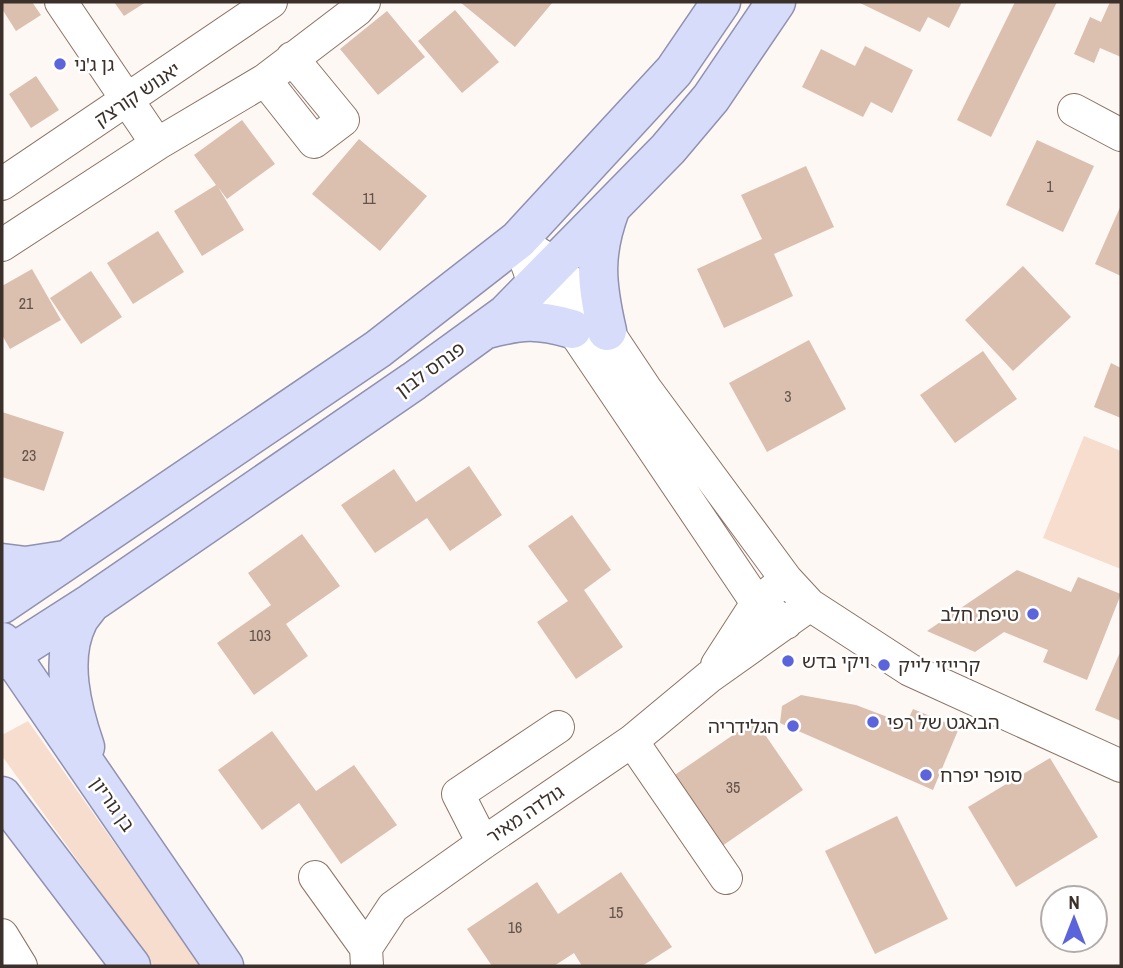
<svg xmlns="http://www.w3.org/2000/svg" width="1123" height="968" viewBox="0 0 1123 968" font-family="'Archivo Narrow','Noto Sans Hebrew',sans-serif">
  <rect width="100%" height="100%" fill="#fef8f5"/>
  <path fill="#f6ddce" d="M1084 436 1121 451V569L1043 538Z
    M28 721 201 966H154L2 756V735Z"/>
  <path fill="#dbbfaf" d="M2 2H32L41 15 16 31 2 9Z
    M114 2H146L124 16Z
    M460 2H553L515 47Z
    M858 2H962L949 28 928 17 920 32Z
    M1015 2H1057L991 137 957 120Z
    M1110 2H1121V57L1100 48 1094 63 1074 54 1090 17 1101 22Z
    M455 10 499 62 462 93 418 41Z
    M387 11 425 57 378 95 340 49Z
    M865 46 913 70 892 113 871 102 863 117 802 87 821 49 855 66Z
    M36 76 59 110 31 128 9 94Z
    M242 120 275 164 227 199 218 187 244 230 202 256 174 211 216 185 194 155Z
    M359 139 427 196 380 251 312 194Z
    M1037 140 1094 166 1063 232 1006 205Z
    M806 166 834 227 774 254 793 296 724 328 697 269 762 239 741 195Z
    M1121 205V276L1095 264Z
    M158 231 184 272 133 304 107 263Z
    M1023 266 1071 317 1013 371 965 320Z
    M32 269 61 320 10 349 2 335V286Z
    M91 271 122 317 81 344 50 298Z
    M809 340 846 409 767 452 729 383Z
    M983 351 1017 399 955 443 920 395Z
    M1111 363 1121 368V418L1094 407Z
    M2 412 64 432 44 491 2 477Z
    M469 466 502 515 450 551 427 518 375 553 341 505 394 469 416 502Z
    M572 515 611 570 584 590 623 647 576 679 537 622 568 601 528 546Z
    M302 534 340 586 286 624 308 656 254 695 217 643 271 605 248 573Z
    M1017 570 1071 592 1078 577 1121 594 1087 680 1043 662 1048 650 1004 632 975 652 927 631Z
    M1121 650V721L1095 710Z
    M801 695 856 705 906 724 913 709 959 728 933 790 780 723 782 706Z
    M755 720 803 790 712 853 663 783Z
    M272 731 316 791 354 765 397 825 341 864 299 803 262 830 218 770Z
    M1050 758 1098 837 1016 887 968 807Z
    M897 816 948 919 875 954 825 851Z
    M621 872 672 947 642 966H582L574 953 554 966H492L467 929 537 882 558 914Z"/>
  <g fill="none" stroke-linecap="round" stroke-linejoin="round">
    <g stroke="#8c7364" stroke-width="34">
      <path id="minor" d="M61 2 157 144
        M265 80 314 142 343 120 292 58
        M1074 110 1121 135
        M2 184 271 2
        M518 240 556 265 607 331 645 388 786 579 810 605 910 670 1121 766
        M2 245 157 144 265 80 357 10 364 2
        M527 264 535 286 573 330 757 603 786 623
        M717 665 757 603 774 589
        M632 741 726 878
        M483 843 458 794 558 727
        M315 877 366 948
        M2 935 21 966
        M367 966 366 948 393 907 483 843 632 741 709 677 810 605"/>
    </g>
    <g stroke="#8f91af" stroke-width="41">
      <path id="major" d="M487 329C523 320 536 319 572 329
        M607 331C596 283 593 254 611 207
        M2 563 26 566 65 560
        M2 604 378 349 518 240 674 71 721 2
        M2 642 224 966
        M2 660 91 603 414 381 506 314 668 149 711 98 776 2
        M85 747C72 709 59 659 78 621 81 615 87 609 91 603
        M2 796 131 966"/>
    </g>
    <use href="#minor" stroke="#fff" stroke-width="32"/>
    <use href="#major" stroke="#d7dcfa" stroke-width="38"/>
  </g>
  <g fill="#5c64db" stroke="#fff" stroke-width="2.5">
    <circle cx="60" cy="64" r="7"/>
    <circle cx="1033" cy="614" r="7"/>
    <circle cx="788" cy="661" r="7"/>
    <circle cx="884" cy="665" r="7"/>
    <circle cx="873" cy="722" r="7"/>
    <circle cx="793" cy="726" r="7"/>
    <circle cx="926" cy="775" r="7"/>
  </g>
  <g text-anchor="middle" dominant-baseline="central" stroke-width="5" stroke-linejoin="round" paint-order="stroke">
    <g font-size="16" fill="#63544b">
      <text x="1050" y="186">1</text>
      <text x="369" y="198">11</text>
      <text x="26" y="303">21</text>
      <text x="788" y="396">3</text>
      <text x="29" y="455">23</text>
      <text x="260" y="635">103</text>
      <text x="733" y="787">35</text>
      <text x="616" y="912">15</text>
      <text x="515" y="927">16</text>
    </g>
    <g font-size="19" fill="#3b302a" stroke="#fff" text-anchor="start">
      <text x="74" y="64">גן ג'ני</text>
      <text x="1019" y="614" text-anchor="end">טיפת חלב</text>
      <text x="802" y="661">ויקי בדש</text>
      <text x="898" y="665">קרייזי לייק</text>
      <text x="887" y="722">הבאגט של רפי</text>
      <text x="779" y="726" text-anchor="end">הגלידריה</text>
      <text x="940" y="775">סופר יפרח</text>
    </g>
    <g font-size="19" fill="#3b302a" stroke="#fff">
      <text transform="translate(137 94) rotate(-34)">יאנוש קורצק</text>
      <text transform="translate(430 369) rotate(-36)">פנחס לבון</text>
      <text transform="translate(113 804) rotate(55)">בן גוריון</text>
      <text transform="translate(525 814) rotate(-34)">גולדה מאיר</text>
    </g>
  </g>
  <rect width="1123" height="968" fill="none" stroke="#3b302a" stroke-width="7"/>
  <g transform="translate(1074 919)"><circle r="33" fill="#ffffff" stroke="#b1acaa" stroke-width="2"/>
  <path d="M0-5L12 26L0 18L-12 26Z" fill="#5c64db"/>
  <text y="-10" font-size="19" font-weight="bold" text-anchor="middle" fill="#3b302a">N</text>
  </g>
</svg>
